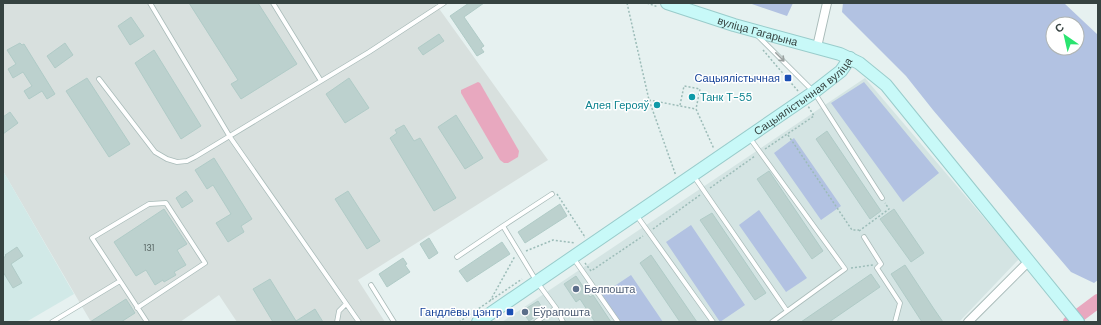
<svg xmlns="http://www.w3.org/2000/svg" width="1101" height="325" viewBox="0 0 1101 325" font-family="'DM Sans',sans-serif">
  <rect width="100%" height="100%" fill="#e6f1f0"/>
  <path fill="#d4e4e3" d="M865 78 1019 259 959 322H502Z"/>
  <path fill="#d8e0de" d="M3 3H435L548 160 358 280 385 322H237L219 295 180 322H91L3 171Z"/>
  <path fill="#d1e9e7" d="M3 171 74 294 26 322H3Z"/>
  <path fill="#b2c2e2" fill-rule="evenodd" d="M749 3H793L787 16Z
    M843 3H1064L1098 35V280L1094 283 1071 272 933 110 906 76 842 12ZM1053 24H1077V48H1053Z
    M864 82 939 173 903 202 831 103Z
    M794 138 841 206 821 220 774 153Z
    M759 210 807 278 786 292 739 225Z
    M691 225 745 305 720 322 666 242Z
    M631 275 663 322H615L598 297Z"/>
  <path fill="#e8a8bf" d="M478 82 480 83 519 151 518 157 508 163H504L500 160 461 93V90Z"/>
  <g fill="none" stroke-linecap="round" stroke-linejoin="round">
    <path stroke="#e8a8bf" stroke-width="14" d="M1070 322 1098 301"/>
  </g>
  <path fill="#bcd1ce" stroke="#b0cbc7" d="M189 3H258L297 64 241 99 231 84 238 80Z
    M469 3H484L464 17 484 46 481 48 484 52 477 56 450 16Z
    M131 17 144 36 130 45 118 26Z
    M439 34 444 41 423 55 418 48Z
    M20 43 22 45 24 44 55 94 47 99 42 91 29 99 24 91 32 86 23 72 13 78 8 69 16 64 7 50Z
    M65 43 73 55 55 68 47 56Z
    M154 50 201 126 181 139 135 63Z
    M87 78 130 144 109 157 66 91Z
    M349 78 369 108 345 123 326 94Z
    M10 112 18 123 3 134V117Z
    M456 115 483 158 465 169 438 127Z
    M404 125 414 141 420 138 456 198 434 211 390 138 397 133 395 130Z
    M827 131 881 211 870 219 816 139Z
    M214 158 252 219 241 226 244 232 228 242 216 223 231 214 213 185 207 189 195 170Z
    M769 171 823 251 812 259 757 179Z
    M186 191 193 201 182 208 176 198Z
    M348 191 380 241 367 249 335 199Z
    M560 204 567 216 525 243 518 232Z
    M164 209 187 244 177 250 186 265 174 272 176 275 164 282 163 280 155 285 146 270 136 276 114 242Z
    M894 209 924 253 911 262 880 219Z
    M712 213 766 293 755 300 700 220Z
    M429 238 438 253 429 259 420 244Z
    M502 242 510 254 467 282 459 271Z
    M17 247 23 256 11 264 22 283 13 288 3 272V258L6 256 5 255Z
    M651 255 697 322H680L640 263Z
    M403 258 407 264 405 265 410 272 387 287 379 274Z
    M905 265 934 309 943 322H922L891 274Z
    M871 274 880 287 829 322H801Z
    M576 276 590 297 593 295 611 322H595L580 299 576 302 564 284Z
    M270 279 296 321 315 309 323 322H273L253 289Z
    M126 299 135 313 121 322H90Z
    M538 301 544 311 529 321 522 311Z"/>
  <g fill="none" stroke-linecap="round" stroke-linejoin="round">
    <g stroke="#a9bbb9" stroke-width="5.5">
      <path id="service" d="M150 3 230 137 359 322
        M273 3 321 81
        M758 36 814 92 882 198
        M99 79 155 152 167 159 177 162 187 161 195 157 369 52 444 3
        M749 137 845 269 772 322
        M693 175 787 311
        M637 216 713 322
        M864 237 881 264 877 268 900 303 895 322
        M457 257 503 226
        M574 259 618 322
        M371 285 394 322
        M137 308 205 263 166 203 149 204 92 238 147 322
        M556 308 563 322
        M52 322 120 281
        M337 322 339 311 346 304
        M536 322 556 308 537 282 503 226 552 194"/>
    </g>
    <g stroke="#a9bbb9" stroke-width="10">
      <path id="minor" d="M817 47 827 3
        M968 322 1029 261"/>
    </g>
    <g stroke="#99cccb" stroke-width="14">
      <g id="secondary">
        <path id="s1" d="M667 3 734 25 840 54 859 63 886 85 1078 322"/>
        <path id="s2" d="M478 322 814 92 841 71 850 58"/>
      </g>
    </g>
    <path stroke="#9cbcb8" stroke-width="1.5" stroke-dasharray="2 2" stroke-linecap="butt" d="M627 3 649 100 676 176
      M647 3 658 7
      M763 50 798 91
      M649 100 696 109 714 149
      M680 105 684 86 700 89 696 109
      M788 135 852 230H859
      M765 149 814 116 808 106
      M710 188 755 156
      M557 194 585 237H584
      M653 229 700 195
      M859 231 889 209 885 203
      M526 251 553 240 575 243
      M585 263 591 271 643 236
      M851 268 873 265
      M490 301 515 256
      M459 322 522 279"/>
    <use href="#service" stroke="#fff" stroke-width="4"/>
    <use href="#minor" stroke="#fff" stroke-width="8"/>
    <use href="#secondary" stroke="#c8f9f8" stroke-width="12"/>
  </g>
  <defs><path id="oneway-shaft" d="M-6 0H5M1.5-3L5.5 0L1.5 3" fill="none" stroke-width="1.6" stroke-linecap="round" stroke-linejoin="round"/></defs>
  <use stroke="#9aa1a0" href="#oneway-shaft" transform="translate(780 57) rotate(45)"/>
  <g fill="#1a4fb4" stroke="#fff" stroke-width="1.5">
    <rect x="784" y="74" width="8" height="8" rx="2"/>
    <rect x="506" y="308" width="8" height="8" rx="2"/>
  </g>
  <g fill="#0f9aa8" stroke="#fff" stroke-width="1.5">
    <circle cx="692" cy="97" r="4"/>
    <circle cx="657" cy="105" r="4"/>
  </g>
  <g fill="#5c6f8a" stroke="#fff" stroke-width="1.5">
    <circle cx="576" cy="289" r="4"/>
    <circle cx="525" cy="312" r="4"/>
  </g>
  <g text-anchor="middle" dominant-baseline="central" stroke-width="3" stroke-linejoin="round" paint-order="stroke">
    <g font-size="9" fill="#586664">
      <text x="149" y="248">131</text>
    </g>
    <g font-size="11" fill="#364341" stroke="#fff">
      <text stroke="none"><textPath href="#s1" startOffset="95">вуліца Гагарына</textPath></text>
      <text stroke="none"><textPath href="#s2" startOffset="396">Сацыялістычная вуліца</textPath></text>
    </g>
    <g font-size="11" fill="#164399" stroke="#fff" text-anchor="end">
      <text x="780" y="78">Сацыялістычная</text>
      <text x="502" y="312">Гандлёвы цэнтр</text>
    </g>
    <g font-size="11" fill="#0d838f" stroke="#fff" text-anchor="start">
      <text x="700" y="97">Танк Т-55</text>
      <text x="649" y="105" text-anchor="end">Алея Герояў</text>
    </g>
    <g font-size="11" fill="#4e5e75" stroke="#fff" text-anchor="start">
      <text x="584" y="289">Белпошта</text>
      <text x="533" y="312">Еўрапошта</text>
    </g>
  </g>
  <rect width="1101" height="325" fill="none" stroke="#364341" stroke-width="8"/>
  <g transform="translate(1065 36) rotate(326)"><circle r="19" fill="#ffffff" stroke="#afb4b3"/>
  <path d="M0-3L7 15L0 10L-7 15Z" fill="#2ae470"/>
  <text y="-6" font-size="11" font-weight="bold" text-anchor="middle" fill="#364341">С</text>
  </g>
</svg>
